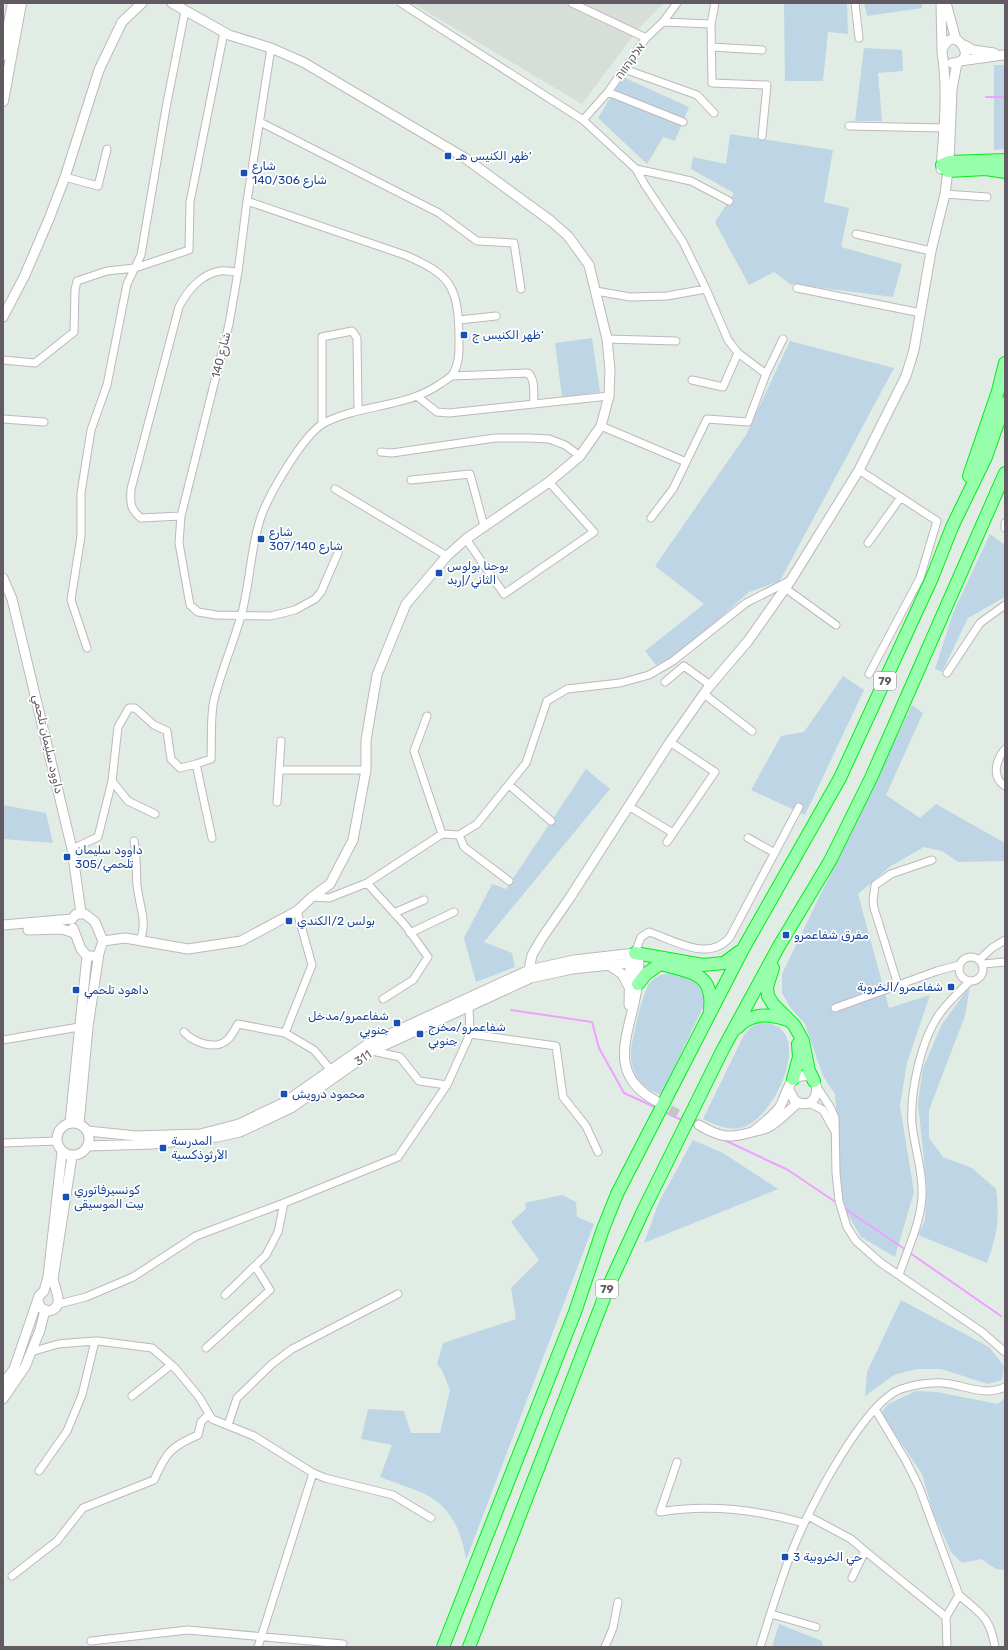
<svg xmlns="http://www.w3.org/2000/svg" width="1008" height="1650" viewBox="0 0 1008 1650" font-family="Rubik,'Noto Sans Arabic','Noto Sans Hebrew',sans-serif">
  <rect width="100%" height="100%" fill="#e1ede4"/>
  <path fill="#d6ded7" d="M412 3H664L639 28 582 104Z"/>
  <path fill="#bed5e5" d="M784 3H847L848 34 828 32 823 81H785Z
    M864 3H922V8L867 16Z
    M864 48 902 50 903 71 878 73 882 121H855Z
    M994 65H1005V149L994 150Z
    M623 77 689 107 675 141 663 137 647 164 598 118Z
    M730 134 833 150 824 202 849 208 841 247 902 264 893 297 790 284 774 272 749 285 715 222 734 193 691 169 693 157 726 164Z
    M592 338 600 392 562 397 555 343Z
    M790 341 894 368 780 581 749 592 684 650 656 665 645 651 704 604 655 566 746 435Z
    M990 534 1005 545V597L968 618 942 672 935 669 953 613Z
    M843 676 864 690 805 815 751 790 781 736 804 732Z
    M912 705 923 713 886 795 920 818 936 804 1005 843V861L958 862 942 851 924 847 891 866 858 894 889 1008 930 995 907 1063 900 1106 914 1192 895 1257 861 1237 847 1213 837 1181V1121L835 1094 823 1076 805 1024 790 1007 782 993V974Z
    M586 769 610 789 484 942 512 953 515 967 476 982 464 938 492 884 506 889Z
    M3 805 46 813 53 843 3 839Z
    M670 973 693 978 705 988 704 1005 661 1095C649 1090 639 1084 634 1071 632 1065 630 1057 631 1050 633 1036 642 995 649 984 654 977 662 974 670 973Z
    M970 986 965 1016 929 1110V1138L943 1157 972 1168 996 1189C1000 1219 997 1235 987 1263L918 1235 925 1220 927 1189 918 1103 923 1068 942 1024Z
    M758 1023C818 1019 779 1114 744 1127 730 1132 715 1125 703 1119L744 1035 751 1027Z
    M693 1140 723 1153 778 1189 644 1243 659 1202Z
    M562 1195 576 1202 577 1217 594 1224 466 1560C463 1537 454 1514 435 1500 427 1493 393 1482 380 1477L392 1445 361 1439 368 1409 404 1411 411 1433H440L450 1390 442 1370 437 1364 443 1343 516 1319 511 1288 539 1260 511 1222 526 1209 525 1203Z
    M901 1300 989 1347 1004 1366 1002 1380 988 1384 941 1369H917L894 1375 865 1396 867 1372Z
    M916 1391 937 1392 998 1404 1005 1398V1570L996 1569 981 1559 962 1563 951 1552 933 1512 922 1474 881 1413 888 1404Z
    M779 1624 822 1641 823 1647H772Z"/>
  <g fill="none" stroke-linecap="round" stroke-linejoin="round">
    <path stroke="#f0a0ff" stroke-width="2" d="M986 97H1005
      M511 1010 592 1022 599 1048 624 1093 657 1108
      M664 1112 684 1121
      M722 1139 788 1170 837 1203
      M844 1208 906 1250
      M910 1253 1001 1316"/>
    <path stroke="#c1c8c4" stroke-width="9" stroke-dasharray="9 4.5" stroke-linecap="butt" d="M658 1103 699 1125"/>
    <g stroke="#beb7be" stroke-width="9">
      <path id="minor" d="M401 3 583 120 636 169 645 185 683 242 706 289 667 296 630 297 596 291
        M572 3 646 38
        M715 3 711 24 712 83 767 85 762 136
        M855 3 859 38
        M663 22 711 24
        M711 47 762 50
        M271 48 247 201 238 272 229 324 181 516 179 543 190 605 198 612 216 615 271 616 295 610 315 599 321 592 338 553
        M624 69 697 95 714 113
        M608 92 683 122
        M583 120 608 92 646 38 663 22 677 3
        M260 122 439 213 477 241 514 243 521 289
        M849 126 944 128
        M636 169 691 181 729 201
        M65 177 98 186 107 149
        M945 194 987 197
        M856 234 931 251
        M797 288 921 313
        M706 289 728 340 738 353 766 374 783 339
        M459 320 496 316
        M607 339 676 341
        M3 360 35 363 74 332 75 290 77 281 107 271 135 268 189 250 190 202 224 32
        M452 376 528 373C536 380 533 394 534 403
        M692 380 723 387 738 353
        M418 397 437 412 449 413 609 396
        M3 419 44 422
        M322 424V337L352 331 357 338 358 410
        M601 426 686 462
        M381 452 392 453 495 438H530L549 439 565 445 580 456
        M859 470 937 521 920 578 869 674
        M411 480 470 474 484 526
        M335 489 447 556
        M181 516 141 518C130 509 130 503 131 489L179 307C187 291 201 274 220 271 225 270 233 272 238 272
        M651 518 673 489 707 419 748 422 766 374
        M1005 523V528
        M466 539 504 594 594 532 549 482
        M868 543 901 497
        M785 588 836 625
        M87 648 71 600 81 536V493L91 430 107 385 127 284 141 255 166 108 185 11
        M947 673 980 623 1005 605
        M665 682 684 666 710 685
        M704 694 752 731
        M1005 749C996 760 991 777 1005 786
        M279 770H366
        M112 781 128 801 155 814
        M509 785 551 821
        M277 802 281 741
        M630 807 673 833
        M442 834 459 835 477 824 526 763 547 701 567 689 620 683 649 675 673 661 746 603 791 580
        M459 835 464 847 509 881
        M212 838 196 764 211 759C212 741 210 717 214 700 221 672 233 644 241 616 250 585 250 551 260 520 267 497 303 435 324 423 361 404 406 408 440 384 444 381 450 378 453 374 460 362 459 349 459 336 458 286 451 275 405 255L247 201
        M748 838 775 853
        M134 841C137 856 136 870 137 885 139 906 148 921 140 941
        M667 842 715 772 670 742
        M72 849 98 837 112 781 118 727 129 708H135L154 725 167 731 171 759 180 768 196 764
        M367 883 405 925 428 957 413 980 383 999
        M312 897 329 898 367 883 442 834 414 751 427 716
        M297 911 312 965 285 1033 314 1050 330 1069
        M394 913 424 900
        M410 933 454 912
        M635 953 641 937 649 932C674 940 709 963 730 937L799 807
        M959 969a12 12 0 1 1 24 0a12 12 0 1 1-24 0Z
        M980 959 992 948 1005 940
        M983 964 1005 962
        M898 985 874 908 873 901 875 885 891 874 932 860
        M835 1008 937 971 959 965
        M184 1032C193 1042 215 1051 227 1040 232 1036 235 1029 238 1024L285 1033
        M470 1034 556 1046 563 1097 586 1126 598 1152
        M3 1040 79 1027
        M372 1051 400 1057 419 1081 447 1085
        M817 1087 830 1107 835 1118 836 1173 839 1201 847 1227 856 1241 881 1263 982 1332 1005 1352
        M809 1103 823 1110 834 1130
        M3 1143 57 1141
        M899 1275C908 1248 923 1218 922 1190 922 1167 914 1146 912 1123 910 1092 921 1038 941 1012 949 1001 960 991 970 981
        M225 1295 266 1255 278 1232 284 1203
        M59 1304 86 1297 133 1277 196 1236 284 1203 398 1157 447 1085 470 1034 469 1006 467 1002
        M206 1348 270 1290 255 1266
        M31 1352 58 1344 82 1342 98 1341 152 1348 175 1368 199 1397 212 1419 254 1436 313 1473 325 1478 393 1495 431 1518
        M132 1396 171 1365
        M875 1409 906 1461 919 1487 959 1595 946 1617 947 1647
        M228 1425 237 1398 272 1364 292 1349 398 1294
        M677 1462 660 1512C708 1504 758 1510 804 1523
        M39 1471 67 1431 82 1395 95 1341
        M808 1516 851 1539 865 1551 852 1578
        M865 1551 946 1617
        M12 1576 57 1541 83 1508 154 1480C166 1453 170 1447 198 1435L201 1422 209 1414
        M959 1595C981 1614 990 1617 995 1647
        M771 1614 816 1627
        M91 1641 188 1630 343 1644
        M258 1647 313 1473
        M605 1647 613 1628 618 1602
        M760 1647C771 1613 781 1577 795 1544 810 1507 864 1402 901 1389 914 1385 929 1382 943 1383 965 1385 984 1397 1005 1387"/>
    </g>
    <g stroke="#beb7be" stroke-width="11">
      <path id="tertiary" d="M941 3 942 52C948 90 944 130 941 169
        M946 3 956 40
        M964 45 973 50 994 53
        M943 48C955 22 981 63 952 63
        M960 61 1003 55
        M3 317 24 277 49 219 65 177 99 70 122 22 142 3
        M3 578 12 599 72 849 81 913
        M3 925 72 919 76 914H85L95 922 103 941 99 953 88 1027 79 1124
        M73 928 81 949 87 956H92
        M28 930 62 929 74 933
        M103 941 125 938 188 949 241 941 297 911 312 897 330 884 353 840 366 770V740L377 675 406 604 447 556 466 539 549 482 580 456 601 426 609 396 610 370 607 339 589 265 568 236 551 221 465 158 303 62 271 48 229 35 172 3
        M637 958C640 964 639 972 638 979 635 1026 600 1070 656 1101
        M609 965 622 974 629 987
        M531 978 529 970 532 955 542 938 569 899 670 742 708 688 748 641 791 580 859 470 906 376 914 350 931 251 945 194 949 162 952 89 957 63
        M629 1005 630 963 632 958
        M57 1139a16 16 0 1 1 32 0a16 16 0 1 1-32 0Z
        M70 1123 87 956
        M699 1125C719 1137 729 1139 752 1132 759 1130 765 1130 772 1125 781 1119 789 1110 798 1103
        M88 1131 136 1136 200 1134 239 1124 285 1102 368 1044 529 970 574 960 635 953
        M754 1131C762 1124 772 1117 779 1108 786 1098 787 1079 801 1076 824 1071 821 1115 795 1101L789 1090
        M89 1146 152 1144 217 1137 240 1132 291 1108 372 1051 531 978 572 969 639 962
        M38 1301 41 1308 48 1311C66 1308 55 1290 53 1279L72 1156
        M3 1384 14 1369 39 1296 44 1291 48 1277 62 1152
        M3 1399 25 1367 40 1330 45 1310"/>
    </g>
    <g stroke="#c0b7c0" stroke-width="12">
      <path id="secondary" d="M3 55 13 3
        M3 101 21 3"/>
    </g>
    <g stroke="#01ed18" stroke-width="14">
      <path id="trunk" d="M1005 160 949 162 942 165 948 171 986 169 1005 172
        M969 476 998 391 1005 363
        M635 953 703 965 724 963 739 952
        M664 965C692 972 714 974 710 1009
        M773 968 767 987 768 996 773 1004 794 1025 803 1041 809 1071 814 1081
        M638 984 646 974 660 964
        M737 1028C752 1012 768 1014 788 1020
        M793 1079 799 1057 798 1044
        M443 1647 575 1312 603 1229 617 1194 743 949 840 778 932 578 952 527 986 457 1005 403
        M469 1647 609 1285 644 1209 722 1051 779 946 830 861 871 778 1005 473"/>
    </g>
    <use href="#minor" stroke="#fff" stroke-width="7"/>
    <use href="#tertiary" stroke="#fff" stroke-width="9"/>
    <use href="#secondary" stroke="#fff" stroke-width="10"/>
    <use href="#trunk" stroke="#97feab" stroke-width="12"/>
  </g>
  <g fill="#1a4fb4" stroke="#fff" stroke-width="1.5">
    <rect x="444" y="152" width="8" height="8" rx="2"/>
    <rect x="240" y="169" width="8" height="8" rx="2"/>
    <rect x="460" y="331" width="8" height="8" rx="2"/>
    <rect x="257" y="535" width="8" height="8" rx="2"/>
    <rect x="435" y="569" width="8" height="8" rx="2"/>
    <rect x="63" y="853" width="8" height="8" rx="2"/>
    <rect x="285" y="917" width="8" height="8" rx="2"/>
    <rect x="782" y="931" width="8" height="8" rx="2"/>
    <rect x="947" y="983" width="8" height="8" rx="2"/>
    <rect x="72" y="986" width="8" height="8" rx="2"/>
    <rect x="393" y="1019" width="8" height="8" rx="2"/>
    <rect x="416" y="1030" width="8" height="8" rx="2"/>
    <rect x="280" y="1090" width="8" height="8" rx="2"/>
    <rect x="159" y="1144" width="8" height="8" rx="2"/>
    <rect x="62" y="1193" width="8" height="8" rx="2"/>
    <rect x="781" y="1553" width="8" height="8" rx="2"/>
  </g>
  <g text-anchor="middle" dominant-baseline="central" stroke-width="3.5" stroke-linejoin="round" paint-order="stroke">
    <g fill="#fff" stroke="#918c91" stroke-width="1">
      <rect x="874" y="672" width="22" height="18" rx="3"/>
      <rect x="596" y="1280" width="22" height="18" rx="3"/>
    </g>
    <g font-size="11" font-weight="bold" fill="#625a62">
      <text x="885" y="681">79</text>
      <text x="607" y="1289">79</text>
    </g>
    <g font-size="12" fill="#625a62" stroke="#fff">
      <text transform="translate(630 61) rotate(-54)">אלקהווה</text>
      <text transform="translate(221 355) rotate(-76)">شارع 140</text>
      <text transform="translate(48 744) rotate(77)">داوود سليمان تلحمي</text>
      <text transform="translate(363 1058) rotate(-34)">311</text>
    </g>
    <g font-size="12" fill="#164399" stroke="#fff" text-anchor="start">
      <text x="456" y="156">ظهر الكنيس هـ‘</text>
      <text x="252" y="166">شارع<tspan x="252" dy="14">140/شارع 306</tspan></text>
      <text x="472" y="335">ظهر الكنيس ج‘</text>
      <text x="269" y="532">شارع<tspan x="269" dy="14">307/شارع 140</tspan></text>
      <text x="447" y="566">يوحنا بولوس<tspan x="447" dy="14">الثاني/إربد</tspan></text>
      <text x="75" y="850">داوود سليمان<tspan x="75" dy="14">تلحمي/305</tspan></text>
      <text x="297" y="921">بولس 2/الكندي</text>
      <text x="794" y="935">مفرق شفاعمرو</text>
      <text x="943" y="987" text-anchor="end">شفاعمرو/الخروبة</text>
      <text x="84" y="990">داهود تلحمي</text>
      <text x="389" y="1016" text-anchor="end">شفاعمرو/مدخل<tspan x="389" dy="14">جنوبي</tspan></text>
      <text x="428" y="1027">شفاعمرو/مخرج<tspan x="428" dy="14">جنوبي</tspan></text>
      <text x="292" y="1094">محمود درويش</text>
      <text x="171" y="1141">المدرسة<tspan x="171" dy="14">الأرثوذكسية</tspan></text>
      <text x="74" y="1190">كونسيرفاتوري<tspan x="74" dy="14">بيت الموسيقى</tspan></text>
      <text x="793" y="1557">حي الخروبية 3</text>
    </g>
  </g>
  <rect width="1008" height="1650" fill="none" stroke="#625a62" stroke-width="8"/>
</svg>
